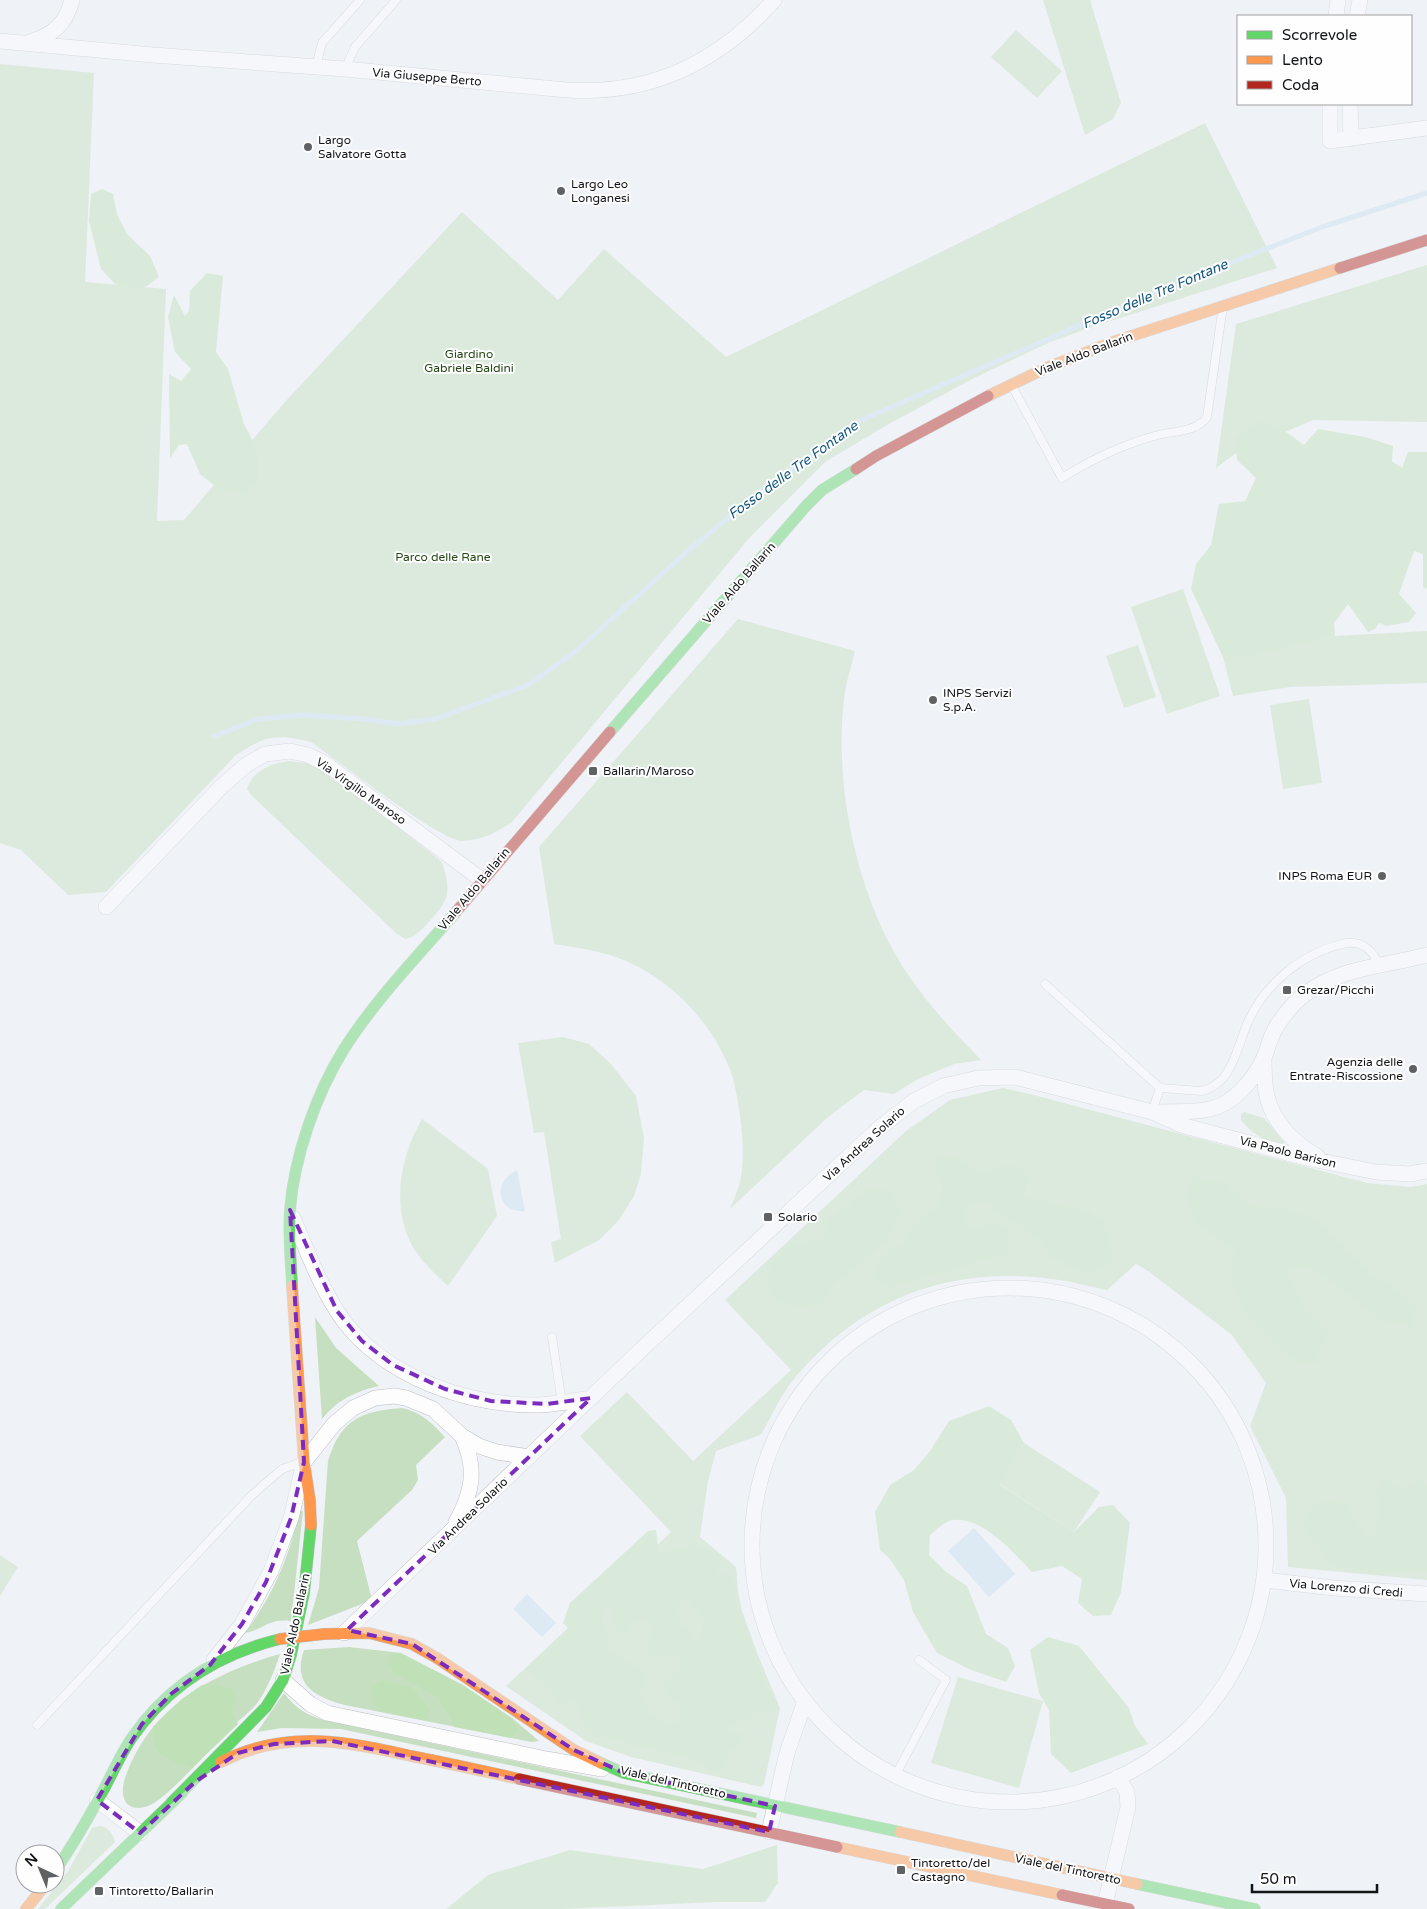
<svg xmlns="http://www.w3.org/2000/svg" width="1427" height="1909" viewBox="0 0 1427 1909" font-family="'Varela Round',sans-serif">
  <rect width="100%" height="100%" fill="#eff2f6"/>
  <path fill="#c6dfc0" d="M1043 0H1090L1121 103 1113 119 1085 135Z
    M1016 30 1062 71 1037 98 991 57Z
    M0 64 94 73 85 282 166 289 157 521 184 520 284 403 462 212 558 300 604 249 726 357 1205 123 1277 268 1092 327 1050 342 974 378 887 425 825 462 751 536 512 822C497 832 481 841 462 841 439 840 337 760 311 742 277 734 265 735 235 756L106 892 68 895 21 850 0 843Z
    M1427 265V422L1313 420 1236 453 1216 468 1236 324Z
    M1183 589 1220 696 1167 714 1131 607Z
    M738 619 855 651C852 665 847 678 845 692 832 782 857 901 909 976 930 1007 955 1033 981 1060L954 1064 918 1079 894 1094 864 1090 828 1117 730 1209C734 1199 739 1188 741 1177 744 1157 743 1136 740 1116 738 1103 736 1090 733 1078 717 1029 676 983 628 962 604 951 579 948 554 944L539 847Z
    M1427 631V683L1290 687 1233 696 1223 657 1335 636Z
    M1138 645 1156 697 1124 708 1106 656Z
    M1309 699 1322 783 1283 789 1270 705Z
    M290 761 312 764 325 770 442 862C452 894 449 900 427 924 419 932 415 937 405 939L397 934 250 794 247 789C253 770 272 763 290 761Z
    M563 1037 589 1044 611 1064 636 1096 644 1138 641 1174 634 1196 619 1220 599 1240 555 1263 551 1242 561 1239 544 1132 534 1133 518 1043Z
    M1003 1088 1030 1094 1367 1183 1411 1187 1427 1184V1580L1288 1567 1286 1498 1250 1426 1266 1383 1232 1335 1148 1271 1136 1264 1107 1290C1091 1287 1075 1282 1059 1280 956 1264 867 1295 798 1374 789 1384 781 1397 775 1409 770 1417 766 1428 760 1435L716 1451 708 1481 700 1537 736 1567 738 1591 742 1611 758 1655 780 1708 764 1784 761 1787 631 1757 586 1741 506 1686 671 1532 580 1436 627 1392 693 1461 791 1370 725 1300 906 1131 950 1100Z
    M1244 1112 1264 1118 1285 1143C1268 1144 1251 1134 1241 1120V1114Z
    M422 1119 488 1169 497 1216 448 1286C436 1275 423 1263 414 1249 390 1208 400 1157 422 1119Z
    M315 1317 336 1348 379 1386C356 1391 337 1400 322 1419Z
    M402 1408C421 1412 432 1423 445 1437L416 1465 418 1480 412 1490 357 1541 372 1600 308 1625 319 1588 328 1461C341 1419 361 1411 402 1408Z
    M1024 1443 1100 1492 1074 1532 998 1483Z
    M300 1510 303 1511 291 1621C267 1618 264 1630 245 1633 275 1592 288 1559 300 1510Z
    M0 1555 18 1567 0 1596Z
    M349 1647 401 1653 512 1718 539 1741 532 1742 511 1738 345 1705C315 1697 292 1685 304 1650Z
    M280 1654C275 1669 269 1685 260 1699 253 1710 240 1719 231 1728 214 1745 167 1799 148 1806 143 1808 135 1809 130 1806 121 1801 122 1786 125 1778 149 1707 212 1673 280 1654Z
    M958 1677 1043 1701 1019 1788 931 1763Z
    M284 1693C295 1708 306 1715 324 1720L757 1813 756 1818 341 1729 282 1728 257 1732Z
    M99 1826C108 1827 113 1833 115 1842L45 1909H38L68 1871 92 1828Z"/>
  <path fill="#c0e1b8" fill-rule="evenodd" d="M102 189 113 194 117 214 127 234 150 256 159 277 147 286 135 289 115 284 101 269 89 221 91 194Z
    M207 273 223 276 216 352 228 369 244 424 258 451V479L241 495 215 486 200 474 187 444 179 445 170 458 169 374 181 381 191 369 175 352 168 317 174 295 185 316 189 311 190 291Z
    M1260 420 1285 431 1304 445 1318 429 1365 437 1393 446 1392 461 1402 468 1408 452H1427V589L1423 587V554L1414 551 1399 594 1416 613 1409 622 1386 626 1379 623 1375 629 1368 632 1348 604 1334 623 1335 636 1255 655 1223 657 1191 589 1196 564 1211 545 1219 504 1245 501 1256 478 1237 460 1235 438Z
    M940 1155 957 1156 974 1169 992 1170 1011 1163 1029 1174 1025 1196 1090 1212 1107 1227 1111 1262 1088 1274 1048 1258 1042 1242 1012 1220 979 1201 963 1210 968 1230 996 1221 1011 1235 1008 1254 890 1288 873 1277 876 1266 887 1251 903 1244 914 1224 937 1206 943 1184 932 1167Z
    M1193 1176 1222 1180 1251 1206 1282 1207 1313 1218 1362 1266 1416 1305 1414 1327 1379 1320 1340 1287 1305 1267 1286 1272 1302 1304 1327 1329 1317 1363 1300 1365C1285 1352 1244 1320 1238 1302 1232 1285 1233 1270 1234 1252L1220 1239 1196 1224 1184 1196Z
    M869 1188H887L903 1211 889 1239 858 1266 832 1285 821 1305C792 1307 787 1312 767 1289L772 1262 790 1243 821 1240 829 1219Z
    M989 1406 1011 1420 1024 1443 999 1484 1074 1532 1099 1507 1113 1505 1130 1523 1121 1592 1111 1615 1093 1616 1078 1603 1082 1579 1062 1566 1032 1572C1013 1552 982 1516 953 1520 945 1521 936 1530 930 1535L929 1555 946 1572 967 1586 986 1634 1008 1648 1015 1666 1006 1682 971 1670 937 1653 913 1612 904 1580 889 1558 880 1550 875 1512 890 1485 914 1470 930 1451 949 1421Z
    M1383 1477 1407 1490 1418 1479 1427 1484V1571L1378 1575 1330 1565 1305 1530 1308 1511 1324 1498 1347 1505 1366 1537 1376 1534 1377 1493Z
    M656 1530 659 1554 693 1543 707 1549 725 1560 713 1575 730 1573C743 1619 756 1665 778 1709L762 1714 755 1710 754 1716 747 1721 738 1718 728 1727 726 1732 736 1729 745 1735 742 1743C727 1745 727 1762 722 1775L692 1761 667 1753 623 1744 609 1738 595 1737 581 1723 579 1707 573 1699 563 1705 557 1703 550 1689 525 1669 568 1628 563 1623 570 1603 648 1531ZM687 1600C698 1615 711 1621 695 1641L679 1622V1604ZM606 1605 611 1608V1619L618 1633 631 1632 632 1623 640 1616 655 1629 649 1640 650 1657 661 1658 679 1654 681 1664 666 1681 664 1692 678 1703 682 1714 674 1726 653 1716 639 1692 647 1684 645 1673 630 1661 610 1651 602 1616Z
    M1048 1637 1079 1646 1129 1708 1135 1726 1148 1744 1071 1773 1051 1754 1049 1710 1039 1693 1030 1650Z
    M401 1653 463 1685 512 1718 519 1731 511 1738 455 1727 438 1697 395 1674 387 1664 389 1655Z
    M383 1680 412 1688 429 1709 427 1721 381 1711 371 1701 372 1685Z
    M217 1684 233 1690 236 1702 232 1713 238 1724 192 1768C167 1758 152 1759 153 1727L182 1699 202 1685Z
    M777 1845 778 1883 765 1902H717L562 1909H446L488 1875 570 1850 703 1869Z"/>
  <path fill="#c8e0f2" d="M517 1170 525 1211C498 1214 491 1182 517 1170Z
    M974 1528 1015 1574 989 1597 948 1551Z
    M527 1594 556 1623 542 1637 513 1609Z"/>
  <g fill="none" stroke-linecap="round" stroke-linejoin="round">
    <path stroke="#c8e0f2" stroke-width="5" d="M215 736 258 719 304 715 365 719 398 724 435 719 528 685 576 651 691 548 767 486 859 421 1166 288 1322 227 1427 193"/>
    <g stroke="#bec0c3" stroke-width="9">
      <path id="lane" d="M316 66 322 43 360 0
        M345 69 355 47 396 0
        M1012 386 1062 478C1092 459 1124 444 1158 435 1174 431 1197 432 1207 417L1223 306
        M1045 984 1160 1088
        M1160 1088 1201 1091C1212 1089 1222 1081 1228 1071 1237 1056 1241 1038 1248 1022 1265 984 1301 954 1342 944 1361 939 1372 949 1380 966
        M1152 1112 1160 1088
        M552 1337 562 1403
        M37 1725 252 1495 282 1469 302 1462
        M894 1778 946 1680 919 1660"/>
    </g>
    <g stroke="#bec0c3" stroke-width="16">
      <path id="street" d="M1336 16 1338 0
        M1357 16 1360 0
        M0 41 153 55 345 69 567 90C651 95 718 63 774 0
        M30 42C53 35 66 24 72 0
        M1330 104V141L1427 128
        M1350 104 1351 139
        M106 907 221 787 246 765 265 754 290 751 308 755 326 764 482 880
        M1264 1057C1264 1070 1264 1084 1267 1096 1273 1123 1295 1144 1318 1157
        M1156 1112C1174 1111 1193 1113 1210 1109 1234 1104 1254 1079 1264 1058 1268 1048 1270 1038 1275 1029 1283 1016 1292 1004 1304 995 1339 967 1386 966 1427 955
        M293 1218C308 1253 321 1289 343 1320 387 1378 468 1406 539 1405 556 1404 574 1401 591 1398
        M752 1545a257 257 0 1 1 514 0a257 257 0 1 1-514 0Z
        M456 1522C473 1492 477 1468 462 1436
        M1265 1580 1334 1588 1427 1594
        M344 1633 643 1348 878 1129 914 1101 943 1086 978 1078 1015 1077 1152 1112 1181 1125 1306 1158 1376 1172 1410 1174 1427 1171
        M214 1660 242 1624 271 1571 291 1518 304 1462 334 1424 353 1408 375 1398 394 1396 406 1398 433 1409 462 1436 479 1446 497 1452 529 1457
        M283 1680 310 1704 327 1713 546 1759 602 1769
        M97 1800 140 1833
        M769 1832 787 1753 804 1704
        M1105 1904 1128 1807 1127 1792 1118 1777"/>
    </g>
    <g stroke="#bec0c3" stroke-width="12">
      <path id="fast" d="M610 732 806 506 822 490 856 469
        M292 1286C291 1261 288 1235 290 1210 294 1157 316 1094 344 1049 375 1000 417 957 455 913
        M601 1763 624 1773 900 1832
        M171 1803 266 1707 283 1680 291 1655 304 1593 311 1525
        M55 1871C73 1845 89 1817 104 1789 113 1772 121 1754 131 1739 167 1686 219 1654 280 1639
        M1137 1884 1255 1909
        M61 1909 182 1793"/>
    </g>
    <g stroke="#bec0c3" stroke-width="12">
      <path id="slow" d="M988 396 1046 368 1113 342 1340 268
        M292 1286 304 1462 310 1501 311 1525
        M324 1634 369 1633 412 1644 437 1658 574 1750 601 1763
        M221 1762C285 1729 344 1741 411 1756 447 1763 483 1771 519 1779
        M900 1832 1137 1884
        M837 1847 1062 1895
        M26 1909 46 1884"/>
    </g>
    <g stroke="#bec0c3" stroke-width="12">
      <path id="jam" d="M1340 268 1427 240
        M856 469 876 456 988 396
        M455 913 610 732
        M519 1779 837 1847
        M1062 1895 1129 1909"/>
    </g>
    <use href="#lane" stroke="#fdfdfe" stroke-width="8"/>
    <use href="#street" stroke="#fdfdfe" stroke-width="15"/>
    <use href="#fast" stroke="#63d668" stroke-width="11"/>
    <use href="#slow" stroke="#ff974d" stroke-width="11"/>
    <use href="#jam" stroke="#b3261e" stroke-width="11"/>
    <g stroke="#bec0c3" stroke-width="12" stroke-linecap="butt">
      <path id="slow-bridge" d="M280 1639 324 1634"/>
    </g>
    <use href="#slow-bridge" stroke="#ff974d" stroke-width="11"/>
  </g>
  <path d="M0 0H1427V1909H0ZM290 1210 337 1311 362 1341 393 1365 445 1389 491 1401 547 1404 591 1398 347 1630 412 1644 574 1750 624 1773 775 1806 769 1832 332 1741 274 1744 238 1753 195 1782 140 1833 97 1800 142 1724 171 1694 210 1665 242 1624 266 1582 291 1518 304 1462Z" fill="#eff2f6" fill-opacity=".55" fill-rule="evenodd"/>
  <path fill="none" stroke="#7b2cbf" stroke-width="4" stroke-dasharray="10 6" stroke-linejoin="round" d="M290 1210 337 1311 362 1341 393 1365 445 1389 491 1401 547 1404 591 1398 347 1630 412 1644 574 1750 624 1773 775 1806 769 1832 332 1741 274 1744 238 1753 195 1782 140 1833 97 1800 142 1724 171 1694 210 1665 242 1624 266 1582 291 1518 304 1462Z"/>
  <g fill="#5f6265" stroke="#fefefe" stroke-width="2">
    <circle cx="308" cy="147" r="5"/>
    <circle cx="561" cy="191" r="5"/>
    <circle cx="933" cy="700" r="5"/>
    <rect x="588" y="766" width="10" height="10" rx="2.5"/>
    <circle cx="1382" cy="876" r="5"/>
    <rect x="1282" y="985" width="10" height="10" rx="2.5"/>
    <circle cx="1413" cy="1069" r="5"/>
    <rect x="763" y="1212" width="10" height="10" rx="2.5"/>
    <rect x="896" y="1865" width="10" height="10" rx="2.5"/>
    <rect x="94" y="1886" width="10" height="10" rx="2.5"/>
  </g>
  <g text-anchor="middle" dominant-baseline="central" stroke-width="4" stroke-linejoin="round" paint-order="stroke">
    <g font-size="12" fill="#121417" stroke="#fefefe">
      <text transform="translate(427 77) rotate(5)">Via Giuseppe Berto</text>
      <text transform="translate(1084 354) rotate(-21)">Viale Aldo Ballarin</text>
      <text transform="translate(739 583) rotate(-49)">Viale Aldo Ballarin</text>
      <text transform="translate(361 791) rotate(35)">Via Virgilio Maroso</text>
      <text transform="translate(474 889) rotate(-50)">Viale Aldo Ballarin</text>
      <text transform="translate(864 1144) rotate(-42)">Via Andrea Solario</text>
      <text transform="translate(1288 1152) rotate(14)">Via Paolo Barison</text>
      <text transform="translate(468 1516) rotate(-44)">Via Andrea Solario</text>
      <text transform="translate(1346 1588) rotate(5)">Via Lorenzo di Credi</text>
      <text transform="translate(295 1624) rotate(-78)">Viale Aldo Ballarin</text>
      <text transform="translate(673 1782) rotate(13)">Viale del Tintoretto</text>
      <text transform="translate(1068 1869) rotate(12)">Viale del Tintoretto</text>
    </g>
    <g font-size="12" fill="#121417" stroke="#fefefe" text-anchor="start">
      <text x="318" y="140">Largo<tspan x="318" dy="14">Salvatore Gotta</tspan></text>
      <text x="571" y="184">Largo Leo<tspan x="571" dy="14">Longanesi</tspan></text>
      <text x="943" y="693">INPS Servizi<tspan x="943" dy="14">S.p.A.</tspan></text>
      <text x="603" y="771">Ballarin/Maroso</text>
      <text x="1372" y="876" text-anchor="end">INPS Roma EUR</text>
      <text x="1297" y="990">Grezar/Picchi</text>
      <text x="1403" y="1062" text-anchor="end">Agenzia delle<tspan x="1403" dy="14">Entrate-Riscossione</tspan></text>
      <text x="778" y="1217">Solario</text>
      <text x="911" y="1863">Tintoretto/del<tspan x="911" dy="14">Castagno</tspan></text>
      <text x="109" y="1891">Tintoretto/Ballarin</text>
    </g>
    <g font-size="12" fill="#244915" stroke="#fefefe">
      <text x="469" y="354">Giardino<tspan x="469" dy="14">Gabriele Baldini</tspan></text>
      <text x="443" y="557">Parco delle Rane</text>
    </g>
    <g font-size="14" font-style="italic" fill="#15577f" stroke="#fefefe">
      <text transform="translate(1155 294) rotate(-23)">Fosso delle Tre Fontane</text>
      <text transform="translate(793 470) rotate(-36)">Fosso delle Tre Fontane</text>
    </g>
  </g>
  <rect x="1237" y="15" width="175" height="90" fill="#fefefe" stroke="#a0a0a2"/>
  <rect x="1247" y="31" width="25" height="8" fill="#63d668" stroke="#a0a0a2"/>
  <text x="1282" y="40" font-size="15" fill="#121417">Scorrevole</text>
  <rect x="1247" y="56" width="25" height="8" fill="#ff974d" stroke="#a0a0a2"/>
  <text x="1282" y="65" font-size="15" fill="#121417">Lento</text>
  <rect x="1247" y="81" width="25" height="8" fill="#b3261e" stroke="#a0a0a2"/>
  <text x="1282" y="90" font-size="15" fill="#121417">Coda</text>
  <g transform="translate(40 1869) rotate(316)"><circle r="24" fill="#fefefe" stroke="#a0a0a2"/>
  <path d="M0-4L9 19L0 12L-9 19Z" fill="#5f6265"/>
  <text y="-8" font-size="14" font-weight="bold" text-anchor="middle" fill="#121417">N</text>
  </g>
  <path d="M1252 1884v8h125v-8" fill="none" stroke="#121417" stroke-width="2.5"/>
  <text x="1260" y="1884" font-size="15" fill="#121417" stroke="#fefefe" stroke-width="4" paint-order="stroke">50 m</text>
</svg>
